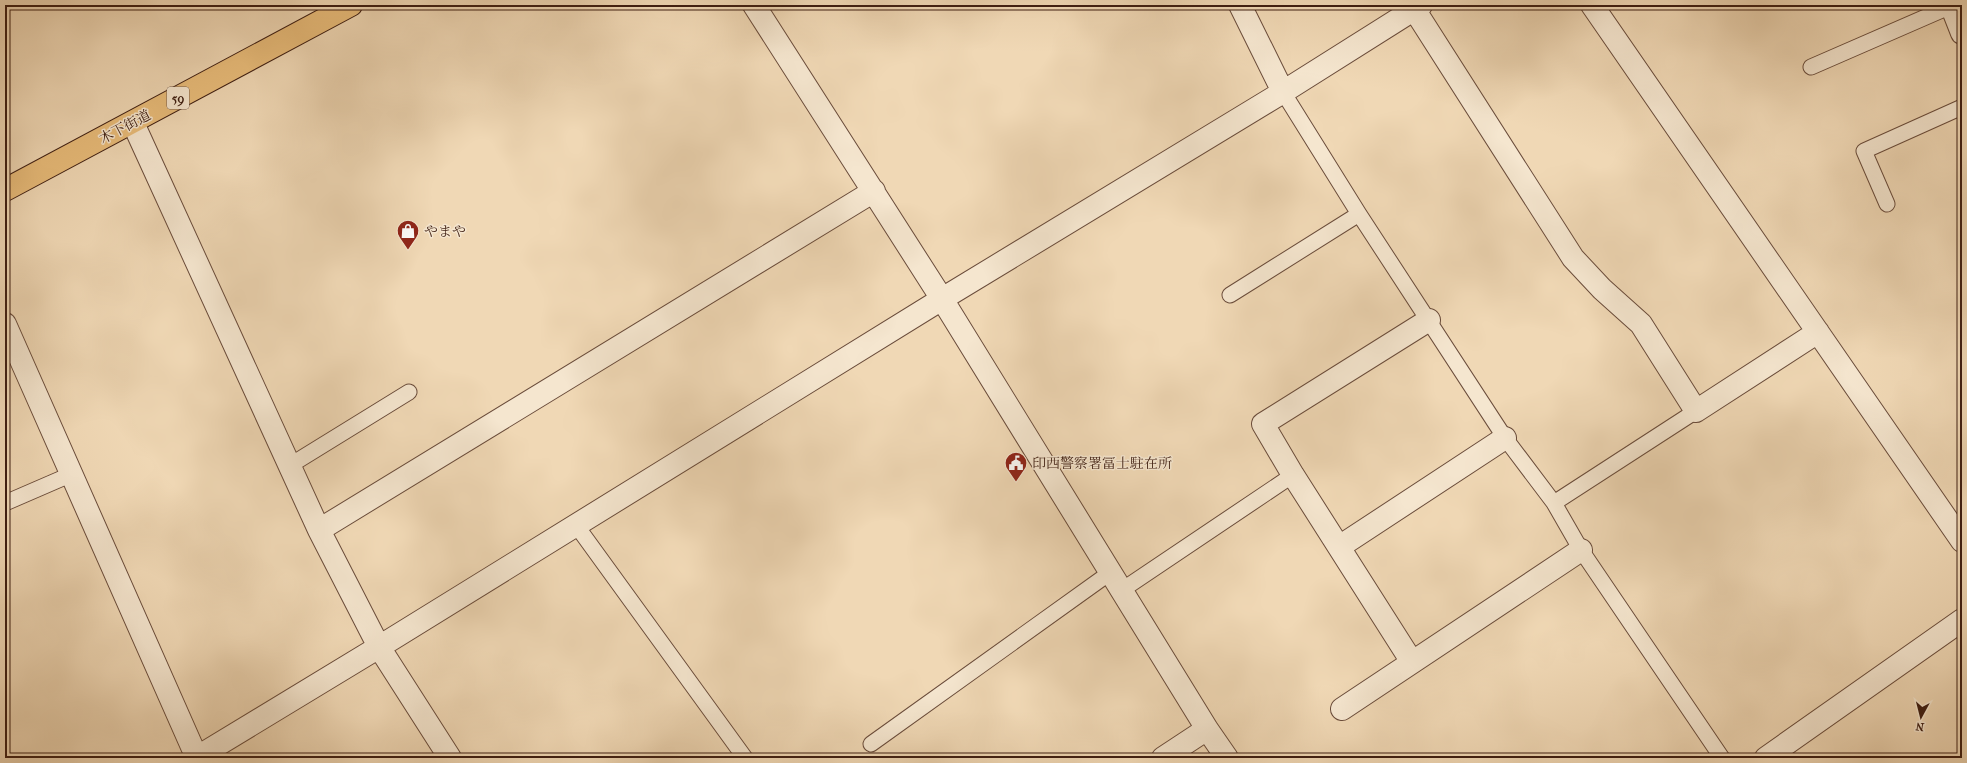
<svg xmlns="http://www.w3.org/2000/svg" width="1967" height="763" viewBox="0 0 1967 763" font-family="'IM FELL French Canon','Noto Serif JP',serif">
  <rect width="100%" height="100%" fill="#f0d8b5"/>
  <filter id="stains"><feTurbulence type="fractalNoise" baseFrequency=".005" numOctaves="4"/><feColorMatrix values="0 0 0 0 .2 0 0 0 0 .09 0 0 0 0 .02 0 0 0 .5 -.17"/></filter>
  <radialGradient id="worn" r=".72"><stop offset=".6" stop-color="#630" stop-opacity="0"/><stop offset="1" stop-color="#630" stop-opacity=".3"/></radialGradient>
  <g fill="none" stroke-linecap="round" stroke-linejoin="round">
    <g stroke="#6a4c3b" stroke-width="17">
      <path id="service" d="M1811 67 1951 6
        M1283 92 1359 214 1505 438 1554 503 1581 550 1722 758
        M1887 204 1864 151 1962 107
        M1230 295 1359 214
        M289 466 409 392
        M5 503 72 474
        M1554 503 1696 411
        M576 525 745 758
        M1122 590 1293 475
        M871 744 1111 572"/>
    </g>
    <g stroke="#6a4c3b" stroke-width="24">
      <path id="minor" d="M754 5 942 299 1207 729 1227 758
        M1240 5 1283 92
        M1592 5 1962 541
        M1951 5 1962 33
        M1414 9 1573 258 1602 289 1641 324 1696 411 1818 332
        M133 123 319 530 379 647 450 758
        M5 324 197 758
        M319 530 874 191
        M1339 547 1505 438
        M1412 662 1293 475 1263 424 1429 320
        M1342 709 1581 550
        M196 758 379 647 942 299 1283 92 1421 5
        M1163 758 1207 729
        M1766 758 1962 620"/>
    </g>
    <g stroke="#3e1e12" stroke-width="24">
      <path id="primary" d="M5 190 351 5"/>
    </g>
    <use href="#service" stroke="#f5e6cf" stroke-width="15"/>
    <use href="#minor" stroke="#f5e6cf" stroke-width="22"/>
    <use href="#primary" stroke="#e8bc7a" stroke-width="22"/>
  </g>
  <defs>
    <g id="shop-pin" transform="scale(1.15)"><path d="M0 17L-7.5 6A9.5 9.5 0 1 1 7.5 6Z" fill="#8f2418" stroke="#f5e6cf"/><path d="M-5-2.5h2.3a2.7 3.5 0 0 1 5.4 0H5L5.5 6h-11ZM-1.5-2.5h3a1.5 2.3 0 0 0-3 0Z" fill="#fff"/></g>
    <g id="civic-pin" transform="scale(1.15)"><path d="M0 17L-7.5 6A9.5 9.5 0 1 1 7.5 6Z" fill="#8f2418" stroke="#f5e6cf"/><path d="M-.6-6.5H3V-4.5H.6V-3L4-1V1h2V6H-6V1h2V-1L-.6-3ZM-1.2 2.5V6h2.4V2.5Z" fill="#fff"/></g>
  </defs>
  <g fill-rule="evenodd">
    <use href="#shop-pin" x="408" y="231"/>
    <use href="#civic-pin" x="1016" y="463"/>
  </g>
  <g text-anchor="middle" dominant-baseline="central" stroke-width="3" stroke-linejoin="round" paint-order="stroke">
    <rect fill="#f5e6cf" stroke="#755a4b" stroke-width="1" x="167" y="87" width="22" height="22" rx="3"/>
    <g font-size="13" font-weight="bold" fill="#3e1e12">
      <text x="178" y="98">59</text>
    </g>
    <g font-size="14" fill="#3e1e12" stroke="#f5e6cf">
      <text transform="translate(125 127) rotate(-28)">木下街道</text>
    </g>
    <g font-size="14" fill="#3e1e12" stroke="#f5e6cf" text-anchor="start">
      <text x="424" y="231">やまや</text>
      <text x="1032" y="463">印西警察署冨士駐在所</text>
    </g>
  </g>
  <rect width="1967" height="763" fill="none" stroke="#f0d8b5" stroke-width="20"/>
  <rect x="6" y="6" width="1955" height="751" fill="none" stroke="#3e1e12" stroke-width="2"/>
  <rect x="10" y="10" width="1947" height="743" fill="none" stroke="#3e1e12"/>
  <g transform="translate(1921 717) rotate(187)" stroke="#f5e6cf" stroke-width="3" paint-order="stroke">
  <path d="M0-3L7 15L0 10L-7 15Z" fill="#3e1e12"/>
  <text y="-6" font-size="11" font-weight="bold" text-anchor="middle" fill="#3e1e12">N</text>
  </g>
  <rect width="100%" height="100%" filter="url(#stains)"/>
  <rect width="100%" height="100%" fill="url(#worn)"/>
</svg>
